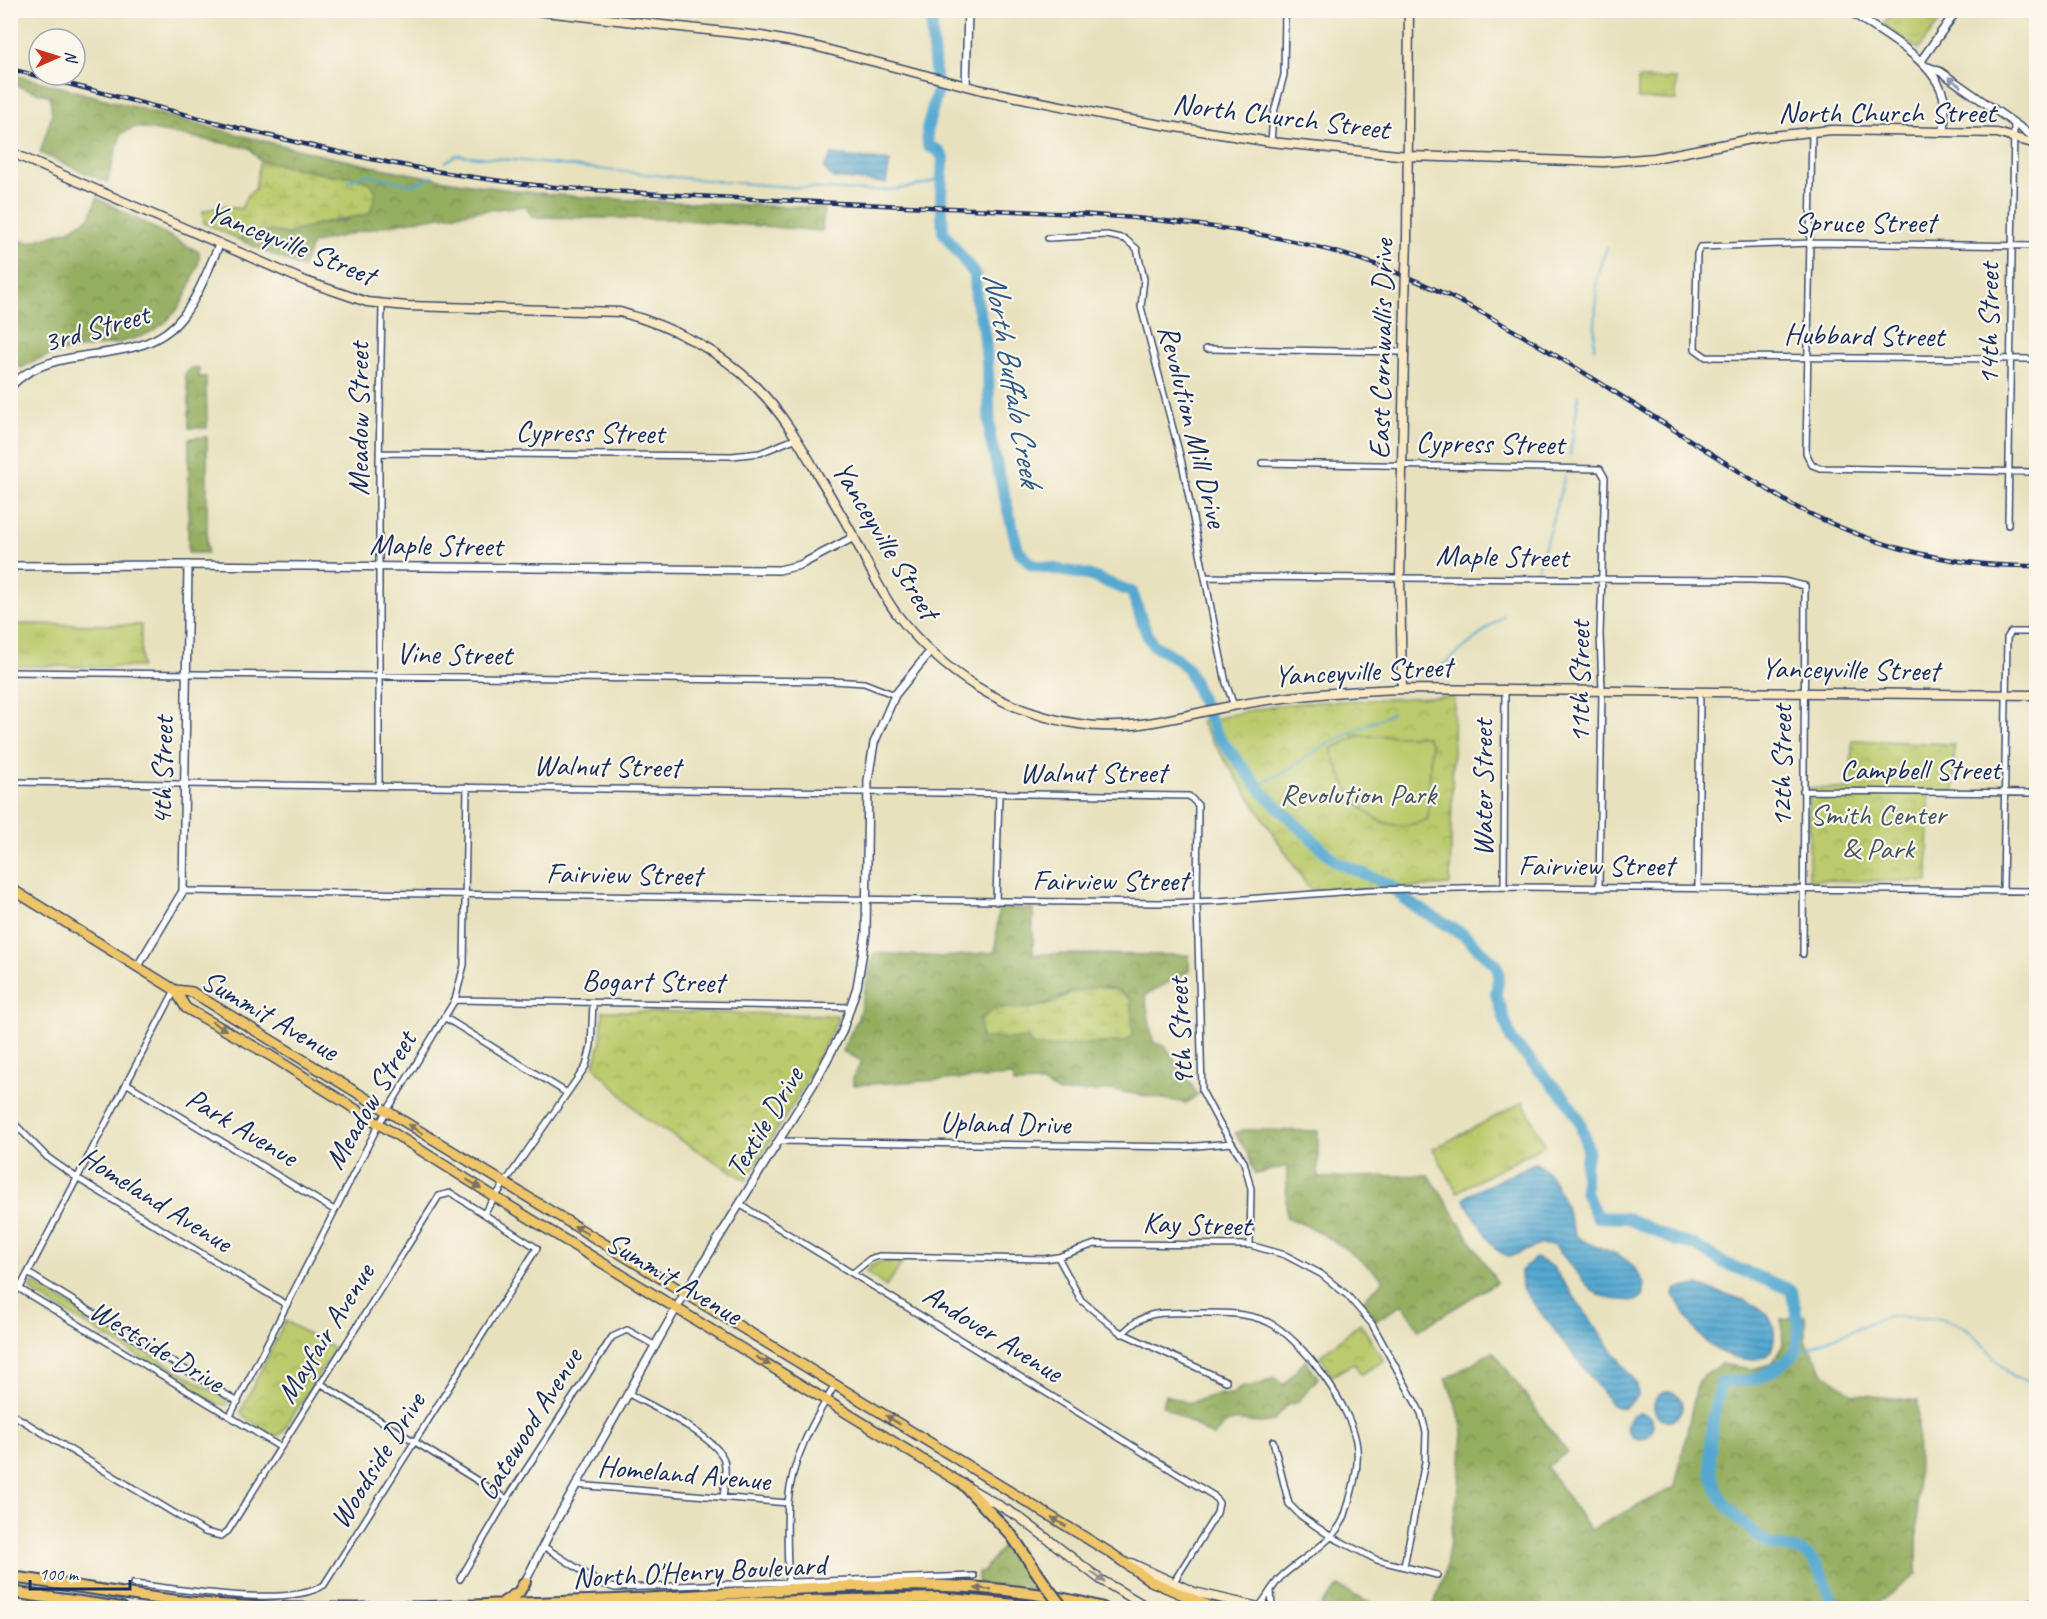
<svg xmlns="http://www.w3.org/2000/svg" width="2047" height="1619" viewBox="0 0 2047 1619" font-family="Caveat,sans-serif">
  <defs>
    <pattern id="grass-tufts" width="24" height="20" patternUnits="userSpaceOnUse" patternTransform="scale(1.5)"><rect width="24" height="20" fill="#bbca6c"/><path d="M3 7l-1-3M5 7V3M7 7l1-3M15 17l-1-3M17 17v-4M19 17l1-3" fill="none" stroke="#a0ae60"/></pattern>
    <pattern id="forest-crowns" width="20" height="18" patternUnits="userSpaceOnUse" patternTransform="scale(1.5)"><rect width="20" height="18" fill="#94ae60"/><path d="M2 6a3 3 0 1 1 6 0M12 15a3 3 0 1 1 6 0" fill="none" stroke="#788e52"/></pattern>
    <pattern id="wetland-marsh" width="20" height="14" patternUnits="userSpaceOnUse" patternTransform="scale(1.5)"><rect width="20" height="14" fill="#bbca6c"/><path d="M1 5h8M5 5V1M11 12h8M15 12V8" fill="none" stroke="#a0ae60"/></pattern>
    <pattern id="park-crowns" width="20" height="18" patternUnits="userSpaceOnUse" patternTransform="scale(1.5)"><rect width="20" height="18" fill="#bbca6c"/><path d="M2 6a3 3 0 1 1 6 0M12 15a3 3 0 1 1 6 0" fill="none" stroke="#a0ae60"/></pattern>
    <pattern id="water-rules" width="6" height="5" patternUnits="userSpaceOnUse" patternTransform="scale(1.5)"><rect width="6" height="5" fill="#55a8d0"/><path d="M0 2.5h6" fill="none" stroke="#4689ac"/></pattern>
  </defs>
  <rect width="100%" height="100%" fill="#fbf7ec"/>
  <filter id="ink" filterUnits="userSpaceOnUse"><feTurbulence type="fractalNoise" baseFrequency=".0167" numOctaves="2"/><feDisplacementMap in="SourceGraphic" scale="12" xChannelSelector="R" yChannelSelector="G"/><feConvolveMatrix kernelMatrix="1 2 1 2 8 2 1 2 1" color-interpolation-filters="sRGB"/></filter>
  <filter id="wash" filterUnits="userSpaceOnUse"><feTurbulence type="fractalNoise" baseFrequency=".008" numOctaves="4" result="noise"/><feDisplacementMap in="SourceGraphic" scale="24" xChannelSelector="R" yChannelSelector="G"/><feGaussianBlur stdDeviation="1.35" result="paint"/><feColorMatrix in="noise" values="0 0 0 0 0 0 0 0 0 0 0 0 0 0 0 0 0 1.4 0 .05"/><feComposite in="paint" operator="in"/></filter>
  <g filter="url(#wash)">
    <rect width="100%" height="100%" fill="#e8e1be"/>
    <path fill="url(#grass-tufts)" stroke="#6b7c65" stroke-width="1.5" d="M1895 10H1948V11L1918 49 1883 24Z
      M1638 79H1676V100L1638 99Z
      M11 624 141 625V667L11 666Z
      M1523 1102 1545 1145 1457 1192 1433 1149Z
      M903 1262 886 1287 866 1272C871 1259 890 1262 903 1262Z
      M33 1283 227 1400V1405L217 1404 36 1294 31 1289Z"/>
    <path fill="url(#forest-crowns)" stroke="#586e5f" stroke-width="1.5" fill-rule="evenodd" d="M10 74C181 118 353 172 529 192 626 203 726 203 824 208L822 231 673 219 532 217 526 206C451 213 384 223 312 244L302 268 238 239 271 231 287 234 320 223 347 220 349 176H332L260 161 250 148 136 127 121 133 107 182 40 153 52 115 50 96 11 84Z
      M97 198 199 252C201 264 194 272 191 283 161 366 82 331 21 368L11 355V240L30 242 70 230 90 217Z
      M190 368H199V377H206L207 428H189V395L185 375Z
      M207 437V553H188L189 438Z
      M999 908 1033 909V954L1189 955V971L1145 995 1153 1042 1166 1047 1198 1095 1186 1103 1112 1090 1059 1093 1042 1083 1013 1084V1076L853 1085V1078L862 1061 842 1051 858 1018 874 953 944 957 995 952ZM1105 987 1117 990 1131 1000 1127 1041 1033 1046 1028 1039 981 1038 1000 1008C1029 1013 1043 1006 1068 994 1079 989 1094 989 1105 987Z
      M1243 1130 1318 1131V1178L1429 1175 1497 1282 1419 1330 1403 1304 1375 1321 1361 1302 1384 1280C1349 1250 1329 1234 1286 1217L1287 1166 1255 1174 1247 1152 1235 1133Z
      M1805 1316V1341L1825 1374 1854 1394 1918 1401 1917 1574 1871 1608H1433L1445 1572 1459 1485 1463 1432 1458 1410 1446 1379 1493 1351 1567 1452 1547 1467 1590 1530 1675 1487 1698 1381 1720 1364 1752 1369 1772 1364 1783 1345 1782 1319Z
      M1305 1360 1318 1378 1298 1402 1287 1405 1274 1421C1269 1421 1265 1423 1260 1423 1236 1422 1230 1413 1214 1437L1162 1405 1165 1395 1188 1403 1218 1394 1231 1395 1240 1388 1263 1383 1274 1378 1284 1385Z
      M1007 1542 1025 1570 1043 1591 978 1584V1572H984L988 1564Z
      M1339 1586 1362 1600 1390 1608H1319Z"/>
    <path fill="url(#wetland-marsh)" stroke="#6b7c65" stroke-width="1.5" d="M260 161 332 176H349L370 183 376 191 370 214 320 223 287 234 270 231 238 239 204 223 203 211 223 206 241 209 247 196 255 189Z
      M1097 987 1117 990 1131 1000 1133 1035 1126 1041 1045 1047 1033 1046 1028 1039 981 1038 980 1021 990 1012 1001 1008 1028 1009 1055 1003 1070 993Z"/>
    <path fill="url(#park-crowns)" stroke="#6b7c65" stroke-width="1.5" d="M1454 696 1450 885 1368 890H1310L1200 722 1257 709 1299 703Z
      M1852 740 1954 744V792H1929L1928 882 1809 880V788L1851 789Z
      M603 1011 837 1015 838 1019 797 1098 746 1180 645 1119 594 1066 601 1040Z
      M285 1321 335 1349 281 1434 273 1436 240 1413Z
      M1360 1323 1384 1361 1361 1374 1354 1363 1332 1376 1320 1356Z"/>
    <path fill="#bbca6c" stroke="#6b7c65" stroke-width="1.5" d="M1358 736H1426L1431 743 1428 819C1373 843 1346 794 1331 749Z"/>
    <path fill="url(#water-rules)" stroke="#386c97" stroke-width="1.5" d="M831 155 890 161 886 183 833 178 824 168Z
      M1534 1163C1555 1167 1568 1216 1576 1236 1605 1256 1625 1245 1644 1284L1642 1297 1636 1301 1610 1299 1592 1291 1554 1245H1540L1509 1257 1495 1249 1464 1200 1466 1196Z
      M1535 1258 1552 1266 1637 1385 1638 1396 1622 1409 1612 1405 1522 1288 1521 1271Z
      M1698 1285C1731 1299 1791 1301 1770 1353 1753 1367 1719 1355 1705 1341 1692 1329 1683 1310 1674 1295L1676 1289Z
      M1654 1406a14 14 0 1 1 28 0a14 14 0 1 1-28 0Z
      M1627 1426a13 13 0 1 1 26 0a13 13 0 1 1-26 0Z"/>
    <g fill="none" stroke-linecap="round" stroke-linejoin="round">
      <path stroke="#55a8d0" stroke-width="2" d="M445 162 456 155C568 164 679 180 790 187 841 190 895 197 943 178
        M348 182 366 174 412 185 434 176
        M1594 348 1597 275 1607 247
        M1570 455 1579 395
        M1538 569 1565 476
        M1432 674 1504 615
        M1257 786 1288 770 1320 748 1392 713
        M1795 1353 1888 1316 1944 1319 1968 1329 2012 1377 2036 1383"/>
      <path stroke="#55a8d0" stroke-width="12" d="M932 10V37L937 92 927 129 928 146 939 151 943 158 941 195 943 232 975 275 976 299 984 331 988 371 990 437 1018 550 1032 565 1088 575 1132 592 1146 632 1153 645 1176 658 1188 669 1215 732 1263 793 1336 862 1389 884 1411 904 1464 935 1495 964 1499 973 1496 994 1512 1041 1566 1099 1580 1122 1588 1150 1585 1165V1192L1597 1217 1627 1218 1676 1241 1693 1244 1724 1263 1791 1290 1799 1326 1795 1353C1770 1376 1757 1382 1722 1382 1712 1415 1701 1469 1722 1499 1732 1514 1748 1527 1761 1539 1772 1548 1784 1546 1797 1550 1820 1557 1827 1589 1834 1608"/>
    </g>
  </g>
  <g filter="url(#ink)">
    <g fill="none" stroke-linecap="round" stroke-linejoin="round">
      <g stroke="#3a4a6c" stroke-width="8">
        <path id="minor" d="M1812 131 1806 453 1812 465 1820 468 2036 472
          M1271 142 1273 116 1284 75 1285 10
          M1048 238 1107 235 1125 239 1137 249 1144 279 1141 307 1182 463 1226 683 1234 706
          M2036 246 1811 243 1700 247 1697 254 1695 349 1706 357 2036 359
          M1206 349 1404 352
          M379 453 732 456 760 453 797 438
          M1262 463 1600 469 1605 478 1600 634 1602 690 1599 887
          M2008 525 2014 124
          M1205 577 1751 580 1783 581 1805 586 1803 954
          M10 672 833 681 864 683 895 695
          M10 782 1189 796 1198 805 1197 903 1202 1091 1219 1123 1244 1162 1251 1189 1250 1245
          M379 786V463L382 305
          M1803 791 2036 793
          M1504 887 1505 689
          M1698 889 1700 691
          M183 891 1159 903 1218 901 1368 890 1504 887 2036 891
          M2003 891 2007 638 2011 632H2036
          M996 902 999 794
          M455 1000 851 1007
          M444 1017 567 1093
          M126 1083 334 1210
          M10 1119 47 1157 77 1178 287 1305
          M778 1141 1185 1147 1232 1143
          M741 1205 1214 1496 1219 1503 1217 1513 1173 1583
          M484 1213 586 1066 591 1046 593 1003
          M1058 1257 1081 1300 1118 1331 1226 1381
          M28 1273 238 1402
          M853 1273 870 1259 879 1256 1044 1259 1058 1257 1095 1244 1250 1245 1285 1255 1321 1274 1347 1295 1372 1324 1421 1413 1426 1432 1425 1462 1404 1566
          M10 1283 280 1447
          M20 1288 175 990
          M1122 1334C1147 1308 1163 1313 1196 1313 1221 1313 1245 1312 1268 1322 1303 1339 1354 1410 1357 1448 1359 1470 1351 1495 1345 1515 1336 1542 1299 1559 1280 1578 1272 1587 1266 1598 1259 1607
          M320 1383 507 1499
          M629 1394C651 1406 716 1436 724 1460 727 1471 724 1487 723 1498
          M10 1413 205 1532 221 1536 228 1531 439 1196 451 1193 537 1248 324 1585C288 1609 178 1588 133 1584
          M230 1416 379 1124 455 1000 464 965 467 787
          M1273 1441 1289 1504 1301 1516 1330 1536 1377 1560 1437 1575
          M577 1485 788 1503
          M543 1546 602 1584 615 1588 974 1576
          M460 1579 507 1499 612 1337 627 1330 656 1346
          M788 1582C788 1556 786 1529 788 1503 791 1460 813 1422 835 1385
          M1271 1590 1272 1608
          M906 1608H963"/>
      </g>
      <g stroke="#3a4a6c" stroke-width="10">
        <path id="tertiary" d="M1848 10C1879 32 1932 58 1943 95 1946 107 1945 120 1944 132
          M1921 61 1957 10
          M1928 67 1941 72 2031 135 2036 144
          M966 86 968 10
          M10 387C56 337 141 372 183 316 199 295 209 267 220 243
          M10 566 179 565 779 570 800 565 854 537
          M138 966 183 891 188 565
          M525 1582 552 1528 685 1293 816 1080 842 1032 857 987 866 933 868 780 874 743 895 695 929 653"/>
      </g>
      <g stroke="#3a4a6c" stroke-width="11">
        <path id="secondary" d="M527 10 761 36 814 46 982 90 1125 119 1271 142 1408 156 1604 162 1655 158 1761 137 1832 130 1997 133 2036 144
          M10 152 305 281 367 302 407 306 620 312C671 326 717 348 755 386 782 412 801 445 819 477 832 498 844 519 856 541 868 565 880 591 896 613 941 672 1004 713 1079 724 1133 733 1184 714 1237 705 1293 695 1345 691 1402 689L2036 695
          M1407 240 1409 10
          M1402 689 1400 577 1405 302
          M964 1485 1019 1517 1101 1580 1149 1608
          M1131 1563 1194 1592 1263 1608
          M2004 1608 2036 1603"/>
      </g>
      <g stroke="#3a4a6c" stroke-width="12">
        <path id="primary" d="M10 888 175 990 186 1008 271 1056 495 1197 964 1485
          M175 990 192 992 1109 1552 1151 1581 1214 1608"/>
      </g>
      <g stroke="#3a4a6c" stroke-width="14">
        <path id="motorway" d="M964 1485 1012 1536 1047 1587
          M10 1577C85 1586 159 1602 234 1606 359 1613 490 1604 615 1600 771 1594 950 1566 1103 1608
          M10 1592 122 1608
          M504 1602 519 1592 525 1582
          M659 1608 761 1602 938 1598 1051 1608"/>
      </g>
      <use href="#minor" stroke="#fff" stroke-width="5"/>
      <use href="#tertiary" stroke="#fff" stroke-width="7"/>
      <use href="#secondary" stroke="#f8e8c3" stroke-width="8"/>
      <use href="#primary" stroke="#eec569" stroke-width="9"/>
      <use href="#motorway" stroke="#eec569" stroke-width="10"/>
      <g stroke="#1b2f5e" stroke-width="4.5">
        <path id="rail" d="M10 69C198 116 385 175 579 189 710 198 841 203 972 209 1104 215 1235 219 1362 260 1452 290 1530 339 1610 389 1671 428 1732 467 1792 505 1873 546 1946 567 2036 566"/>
      </g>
      <use href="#rail" stroke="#fbf7ec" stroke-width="2" stroke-dasharray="7" stroke-linecap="butt"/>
      <g stroke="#3a4a6c" stroke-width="11" stroke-linecap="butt">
        <path id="secondary-bridge" d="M1405 302 1407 240"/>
      </g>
      <g stroke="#3a4a6c" stroke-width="14" stroke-linecap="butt">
        <path id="motorway-bridge" d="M1047 1587 1063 1608"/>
      </g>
      <use href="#secondary-bridge" stroke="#f8e8c3" stroke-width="8"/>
      <use href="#motorway-bridge" stroke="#eec569" stroke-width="10"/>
    </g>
    <defs><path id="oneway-solid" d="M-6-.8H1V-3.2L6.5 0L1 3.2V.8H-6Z" transform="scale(1.5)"/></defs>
    <use fill="#8d97ae" href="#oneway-solid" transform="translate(1955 82) rotate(-144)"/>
    <g fill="#7a7263">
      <use href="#oneway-solid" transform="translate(219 1026) rotate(30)"/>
      <use href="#oneway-solid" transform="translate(415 1129) rotate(-148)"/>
      <use href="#oneway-solid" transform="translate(474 1184) rotate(32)"/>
      <use href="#oneway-solid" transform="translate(581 1230) rotate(-149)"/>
      <use href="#oneway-solid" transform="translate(763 1361) rotate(31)"/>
      <use href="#oneway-solid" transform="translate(893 1420) rotate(-148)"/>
      <use href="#oneway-solid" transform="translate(1059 1522) rotate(-149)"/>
      <use href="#oneway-solid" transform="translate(983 1589) rotate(-177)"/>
    </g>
    <use fill="#8a8c90" href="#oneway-solid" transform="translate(1098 1577) rotate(35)"/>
  </g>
  <g text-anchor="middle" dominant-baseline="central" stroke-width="4.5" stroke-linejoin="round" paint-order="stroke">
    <g font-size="30" fill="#1b2f5e" stroke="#fbf7ec">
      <text x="1887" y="112">North Church Street</text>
      <text transform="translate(1281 116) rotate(7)">North Church Street</text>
      <text x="1865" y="222">Spruce Street</text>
      <text transform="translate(291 243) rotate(22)">Yanceyville Street</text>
      <text transform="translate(1988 324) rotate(-90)">14th Street</text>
      <text transform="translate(96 328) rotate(-16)">3rd Street</text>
      <text transform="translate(1864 335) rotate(1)">Hubbard Street</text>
      <text transform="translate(1381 349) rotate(-89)">East Cornwallis Drive</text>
      <text transform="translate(358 419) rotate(-90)">Meadow Street</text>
      <text transform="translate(1193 426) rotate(76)">Revolution Mill Drive</text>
      <text transform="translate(590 432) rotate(1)">Cypress Street</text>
      <text transform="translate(1490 443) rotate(1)">Cypress Street</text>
      <text transform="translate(886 540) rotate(59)">Yanceyville Street</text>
      <text transform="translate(436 545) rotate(1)">Maple Street</text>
      <text transform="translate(1502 556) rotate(1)">Maple Street</text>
      <text transform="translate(454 654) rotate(1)">Vine Street</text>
      <text transform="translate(1850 669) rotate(1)">Yanceyville Street</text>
      <text transform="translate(1363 671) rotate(-3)">Yanceyville Street</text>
      <text transform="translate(1579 682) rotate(-90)">11th Street</text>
      <text transform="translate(607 766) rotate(1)">Walnut Street</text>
      <text transform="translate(1781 766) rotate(-90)">12th Street</text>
      <text x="1920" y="769">Campbell Street</text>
      <text transform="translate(162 771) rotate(-89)">4th Street</text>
      <text x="1093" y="772">Walnut Street</text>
      <text transform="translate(1482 788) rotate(-90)">Water Street</text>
      <text x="1596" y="865">Fairview Street</text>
      <text transform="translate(624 874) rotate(1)">Fairview Street</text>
      <text x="1110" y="880">Fairview Street</text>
      <text transform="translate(653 981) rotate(1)">Bogart Street</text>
      <text transform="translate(270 1015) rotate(30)">Summit Avenue</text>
      <text transform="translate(1180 1032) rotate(-93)">9th Street</text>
      <text transform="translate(370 1100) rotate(-60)">Meadow Street</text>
      <text transform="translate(764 1122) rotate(-59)">Textile Drive</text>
      <text transform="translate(1005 1123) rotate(1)">Upland Drive</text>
      <text transform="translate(242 1127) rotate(31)">Park Avenue</text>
      <text transform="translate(156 1199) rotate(32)">Homeland Avenue</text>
      <text transform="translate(1197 1224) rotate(2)">Kay Street</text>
      <text transform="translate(674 1278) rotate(31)">Summit Avenue</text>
      <text transform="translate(325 1333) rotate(-58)">Mayfair Avenue</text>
      <text transform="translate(993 1333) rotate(32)">Andover Avenue</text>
      <text transform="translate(157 1346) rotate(31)">Westside Drive</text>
      <text transform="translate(529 1424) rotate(-58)">Gatewood Avenue</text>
      <text transform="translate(377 1460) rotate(-58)">Woodside Drive</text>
      <text transform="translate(684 1473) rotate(5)">Homeland Avenue</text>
      <text transform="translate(699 1571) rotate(-3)">North O'Henry Boulevard</text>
    </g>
    <g font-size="30" fill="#435662" stroke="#fbf7ec">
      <text x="1358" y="794">Revolution Park</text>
      <text x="1878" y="814">Smith Center<tspan x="1878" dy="34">&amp; Park</tspan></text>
    </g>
    <g font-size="32" font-style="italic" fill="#2f5986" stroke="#fbf7ec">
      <text transform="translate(1013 379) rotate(80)">North Buffalo Creek</text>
    </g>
  </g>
  <rect width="2047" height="1619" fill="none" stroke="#fbf7ec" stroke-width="36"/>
  <g transform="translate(57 57) rotate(87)"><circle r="28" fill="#fbf7ec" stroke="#a1a7b3" stroke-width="1.5"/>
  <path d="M0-4.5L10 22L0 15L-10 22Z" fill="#c8321e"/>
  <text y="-9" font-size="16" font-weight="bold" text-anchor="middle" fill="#1b2f5e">N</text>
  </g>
  <path d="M30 1580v9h100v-9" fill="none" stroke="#1b2f5e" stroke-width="3"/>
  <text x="39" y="1580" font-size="18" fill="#1b2f5e" stroke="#fbf7ec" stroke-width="4.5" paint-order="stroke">100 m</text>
</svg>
